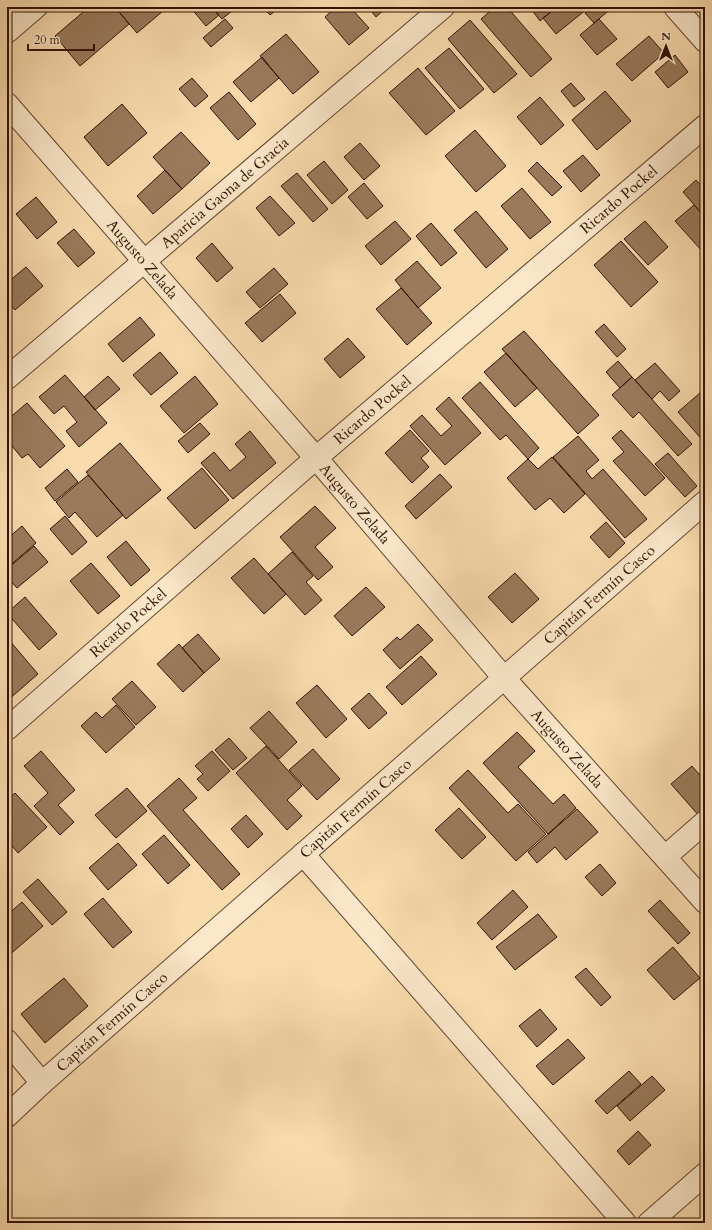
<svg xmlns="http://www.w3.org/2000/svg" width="712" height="1230" viewBox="0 0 712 1230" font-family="Cardo,serif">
  <rect width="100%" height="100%" fill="#f9dcae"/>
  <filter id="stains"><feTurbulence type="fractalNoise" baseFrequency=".005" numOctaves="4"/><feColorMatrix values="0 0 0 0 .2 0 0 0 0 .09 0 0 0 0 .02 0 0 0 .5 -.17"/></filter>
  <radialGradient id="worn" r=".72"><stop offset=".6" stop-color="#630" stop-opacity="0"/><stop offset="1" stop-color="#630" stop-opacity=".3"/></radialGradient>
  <path fill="#997b5c" stroke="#321103" d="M89 7H115L129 24 80 66 55 36Z
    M115 7H159L163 11 137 33Z
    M190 7H211L219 15 206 26Z
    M211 7H237L222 19Z
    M263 7H280L270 15Z
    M336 7H350L369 28 349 45 325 17Z
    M368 7H387L376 17Z
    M495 7H507L552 59 531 77 481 19Z
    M536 7H557L540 21 532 10Z
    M557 7H586L587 9 556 34 543 18Z
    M593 7H613L594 23 585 13Z
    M225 19 233 28 211 47 203 38Z
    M599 19 617 39 597 55 580 35Z
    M470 20 517 74 494 93 448 39Z
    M286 34 319 72 293 94 260 56Z
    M649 36 664 53 632 81 616 64Z
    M449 48 484 89 460 109 425 68Z
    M675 55 688 72 668 88 655 72Z
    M262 57 279 78 251 102 233 82Z
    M418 68 455 111 426 135 389 93Z
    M192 78 208 96 195 107 179 89Z
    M571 83 585 99 574 107 561 91Z
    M605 91 631 121 597 150 572 120Z
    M229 92 256 124 238 140 210 108Z
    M540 97 564 125 541 145 517 117Z
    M122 104 147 133 108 166 84 137Z
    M475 130 506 166 476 192 445 156Z
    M181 132 210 163 182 189 153 157Z
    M360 143 380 166 364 180 344 157Z
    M583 155 600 175 581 192 563 171Z
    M324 161 348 190 332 204 307 175Z
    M537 162 562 187 552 196 528 171Z
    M165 170 182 189 153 214 137 196Z
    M297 173 328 209 313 222 281 186Z
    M696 180 705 190V213L703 215 683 192Z
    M364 183 383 206 367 219 348 197Z
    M522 188 551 222 530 239 501 206Z
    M270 196 295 223 279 236 256 208Z
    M36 197 57 222 37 239 16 214Z
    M694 205 705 217V249L702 251 675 221Z
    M476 211 508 249 486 268 454 230Z
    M395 221 411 239 381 265 365 246Z
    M645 221 668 247 648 265 624 239Z
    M431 223 457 253 441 266 416 236Z
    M74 229 95 253 78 267 57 243Z
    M621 241 658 282 631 307 594 265Z
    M212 243 233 268 217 282 196 258Z
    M417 261 441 288 418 308 395 280Z
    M26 267 43 286 15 310 7 301V283Z
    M274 268 288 284 260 308 246 292Z
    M401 288 432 323 407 345 376 309Z
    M280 294 296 313 262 342 245 323Z
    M140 317 155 335 123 362 108 344Z
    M604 324 626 349 617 357 595 332Z
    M524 331 599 415 578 434 502 349Z
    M348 338 365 357 340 378 324 359Z
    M160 352 178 373 151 395 133 375Z
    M506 353 537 388 515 407 484 372Z
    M618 361 632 377 620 388 606 372Z
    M655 363 680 391 669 401 660 391 652 399 635 380Z
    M65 375 107 423 79 447 66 431 77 422 64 406 54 414 39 397Z
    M108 376 120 389 95 410 84 397Z
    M195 376 218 404 184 433 160 406Z
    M632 377 692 444 678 456 639 412 633 418 612 395Z
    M480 382 539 448 528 459 506 435 500 440 462 398Z
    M701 392 705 397V443L678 412Z
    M449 397 481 433 445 465 410 426 422 415 441 436 452 426 436 409Z
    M27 403 65 446 40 468 28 454 22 458 7 440V420Z
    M200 423 210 434 188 453 178 441Z
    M410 430 429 451 421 458 429 467 412 483 385 453Z
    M621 430 665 478 645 496 613 461 624 452 612 438Z
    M250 431 276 463 233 499 201 463 214 452 230 471 246 457 235 444Z
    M578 436 599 460 586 471 592 479 603 469 647 519 625 538 553 457Z
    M120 443 161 490 126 519 86 472Z
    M668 453 697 486 685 497 655 464Z
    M552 457 585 494 564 513 550 498 535 510 507 478 528 459 538 469Z
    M202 468 229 500 195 529 167 498Z
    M67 469 78 482 55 501 45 488Z
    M440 474 452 487 416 519 405 506Z
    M88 475 123 515 97 537 75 512 69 518 56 502Z
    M315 506 336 528 315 547 333 567 318 580 280 537Z
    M65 516 87 542 72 555 50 529Z
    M606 522 625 543 609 558 590 537Z
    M22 526 36 543 7 568V539Z
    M126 541 150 570 131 586 107 557Z
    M34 546 48 562 17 588 7 577V569Z
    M292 552 313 576 306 582 322 600 305 615 268 574Z
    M254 558 286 594 264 614 231 578Z
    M91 563 120 596 98 614 70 581Z
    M515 573 539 599 512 623 488 597Z
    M366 587 385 607 352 636 334 616Z
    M25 597 57 634 39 650 7 613Z
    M418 624 433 640 400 669 383 650 397 637 400 640Z
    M198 634 220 659 204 673 182 648Z
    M9 640 38 674 7 701V641Z
    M179 644 204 673 183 692 157 664Z
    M421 656 437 674 402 705 386 687Z
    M132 681 156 707 136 725 112 699Z
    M317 685 347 719 326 738 296 703Z
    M369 693 387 713 369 729 351 709Z
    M116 705 135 727 106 753 81 726 96 712 102 718Z
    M269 711 297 742 279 759 250 728Z
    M517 732 535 751 518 767 553 804 564 794 576 808 548 834 483 763Z
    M229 738 247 758 233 770 215 750Z
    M266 746 302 786 287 800 302 816 287 830 236 773Z
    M313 749 340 779 317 800 289 770Z
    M41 751 75 790 58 805 74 822 60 835 34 806 48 793 24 766Z
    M212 751 230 771 208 791 197 779 203 774 195 766Z
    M692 766 705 781V812L700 817 671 784Z
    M468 770 508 813 518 804 546 834 516 861 449 788Z
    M179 778 197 798 183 810 240 874 222 890 147 806Z
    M127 788 147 811 116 838 95 815Z
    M15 793 47 827 18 853 7 840V800Z
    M459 808 486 837 462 859 435 830Z
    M577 809 598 832 566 860 555 847 537 863 528 852Z
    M246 815 263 834 248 848 231 829Z
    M164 835 190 865 168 884 142 854Z
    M118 843 137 865 108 890 89 868Z
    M600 864 616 883 602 896 585 877Z
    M38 879 67 912 52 925 23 892Z
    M513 890 528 907 492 940 477 923Z
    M103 898 132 932 113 948 84 914Z
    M660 900 690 933 678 944 648 911Z
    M22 902 43 926 7 957V915Z
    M538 914 557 937 515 970 496 947Z
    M673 947 700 978 674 1000 647 970Z
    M586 968 611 997 601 1006 575 977Z
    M64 978 88 1006 45 1043 21 1014Z
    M540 1009 557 1029 537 1047 519 1026Z
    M568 1039 585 1058 553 1085 536 1066Z
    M629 1071 641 1084 607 1114 595 1101Z
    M652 1076 665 1090 630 1121 617 1106Z
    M638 1131 651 1145 629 1165 617 1151Z"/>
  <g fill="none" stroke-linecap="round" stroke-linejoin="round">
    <g stroke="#64442e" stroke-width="24">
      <g id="street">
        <path d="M675 7 705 41"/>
        <path d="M7 32 36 7"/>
        <path id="s1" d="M7 104 316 458 504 678 705 902"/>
        <path id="s2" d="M7 378 443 7"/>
        <path id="s3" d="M7 729 316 458 705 126"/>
        <path d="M303 854 625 1223"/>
        <path d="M665 857 705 822"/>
        <path d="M7 1041 42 1083"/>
        <path id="s4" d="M7 1116 42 1083 705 502"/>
        <path d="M649 1223 705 1174"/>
      </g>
    </g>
    <use href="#street" stroke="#fbe8ca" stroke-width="22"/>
  </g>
  <g text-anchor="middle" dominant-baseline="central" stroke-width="3.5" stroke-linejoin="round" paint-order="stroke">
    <g font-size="15" fill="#321103" stroke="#fbe8ca">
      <text stroke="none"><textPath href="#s2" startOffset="286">Aparicia Gaona de Gracia</textPath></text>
      <text stroke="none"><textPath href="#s3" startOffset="809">Ricardo Pockel</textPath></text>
      <text stroke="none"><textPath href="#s1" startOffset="206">Augusto Zelada</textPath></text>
      <text stroke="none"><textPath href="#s3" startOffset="485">Ricardo Pockel</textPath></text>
      <text stroke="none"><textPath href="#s1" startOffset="530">Augusto Zelada</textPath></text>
      <text stroke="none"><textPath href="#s4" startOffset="789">Capitán Fermín Casco</textPath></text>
      <text stroke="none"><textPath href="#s3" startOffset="161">Ricardo Pockel</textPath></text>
      <text stroke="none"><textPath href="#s1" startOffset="854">Augusto Zelada</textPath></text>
      <text stroke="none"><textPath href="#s4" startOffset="465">Capitán Fermín Casco</textPath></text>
      <text stroke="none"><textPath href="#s4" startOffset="141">Capitán Fermín Casco</textPath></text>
    </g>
  </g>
  <rect width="712" height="1230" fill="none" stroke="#f9dcae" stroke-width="24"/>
  <rect x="8" y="8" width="696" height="1214" fill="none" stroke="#321103" stroke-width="2"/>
  <rect x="12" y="12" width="688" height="1206" fill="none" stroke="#321103"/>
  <g transform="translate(666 46)" stroke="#fbe8ca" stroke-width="3" paint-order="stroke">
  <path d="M0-3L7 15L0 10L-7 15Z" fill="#321103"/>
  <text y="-6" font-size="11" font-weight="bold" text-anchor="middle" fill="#321103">N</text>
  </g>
  <path d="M28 44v6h66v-6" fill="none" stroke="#321103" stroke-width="2"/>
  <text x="34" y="44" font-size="12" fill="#321103" stroke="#fbe8ca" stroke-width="3" paint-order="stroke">20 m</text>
  <rect width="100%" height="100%" filter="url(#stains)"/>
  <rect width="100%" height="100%" fill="url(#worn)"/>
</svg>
